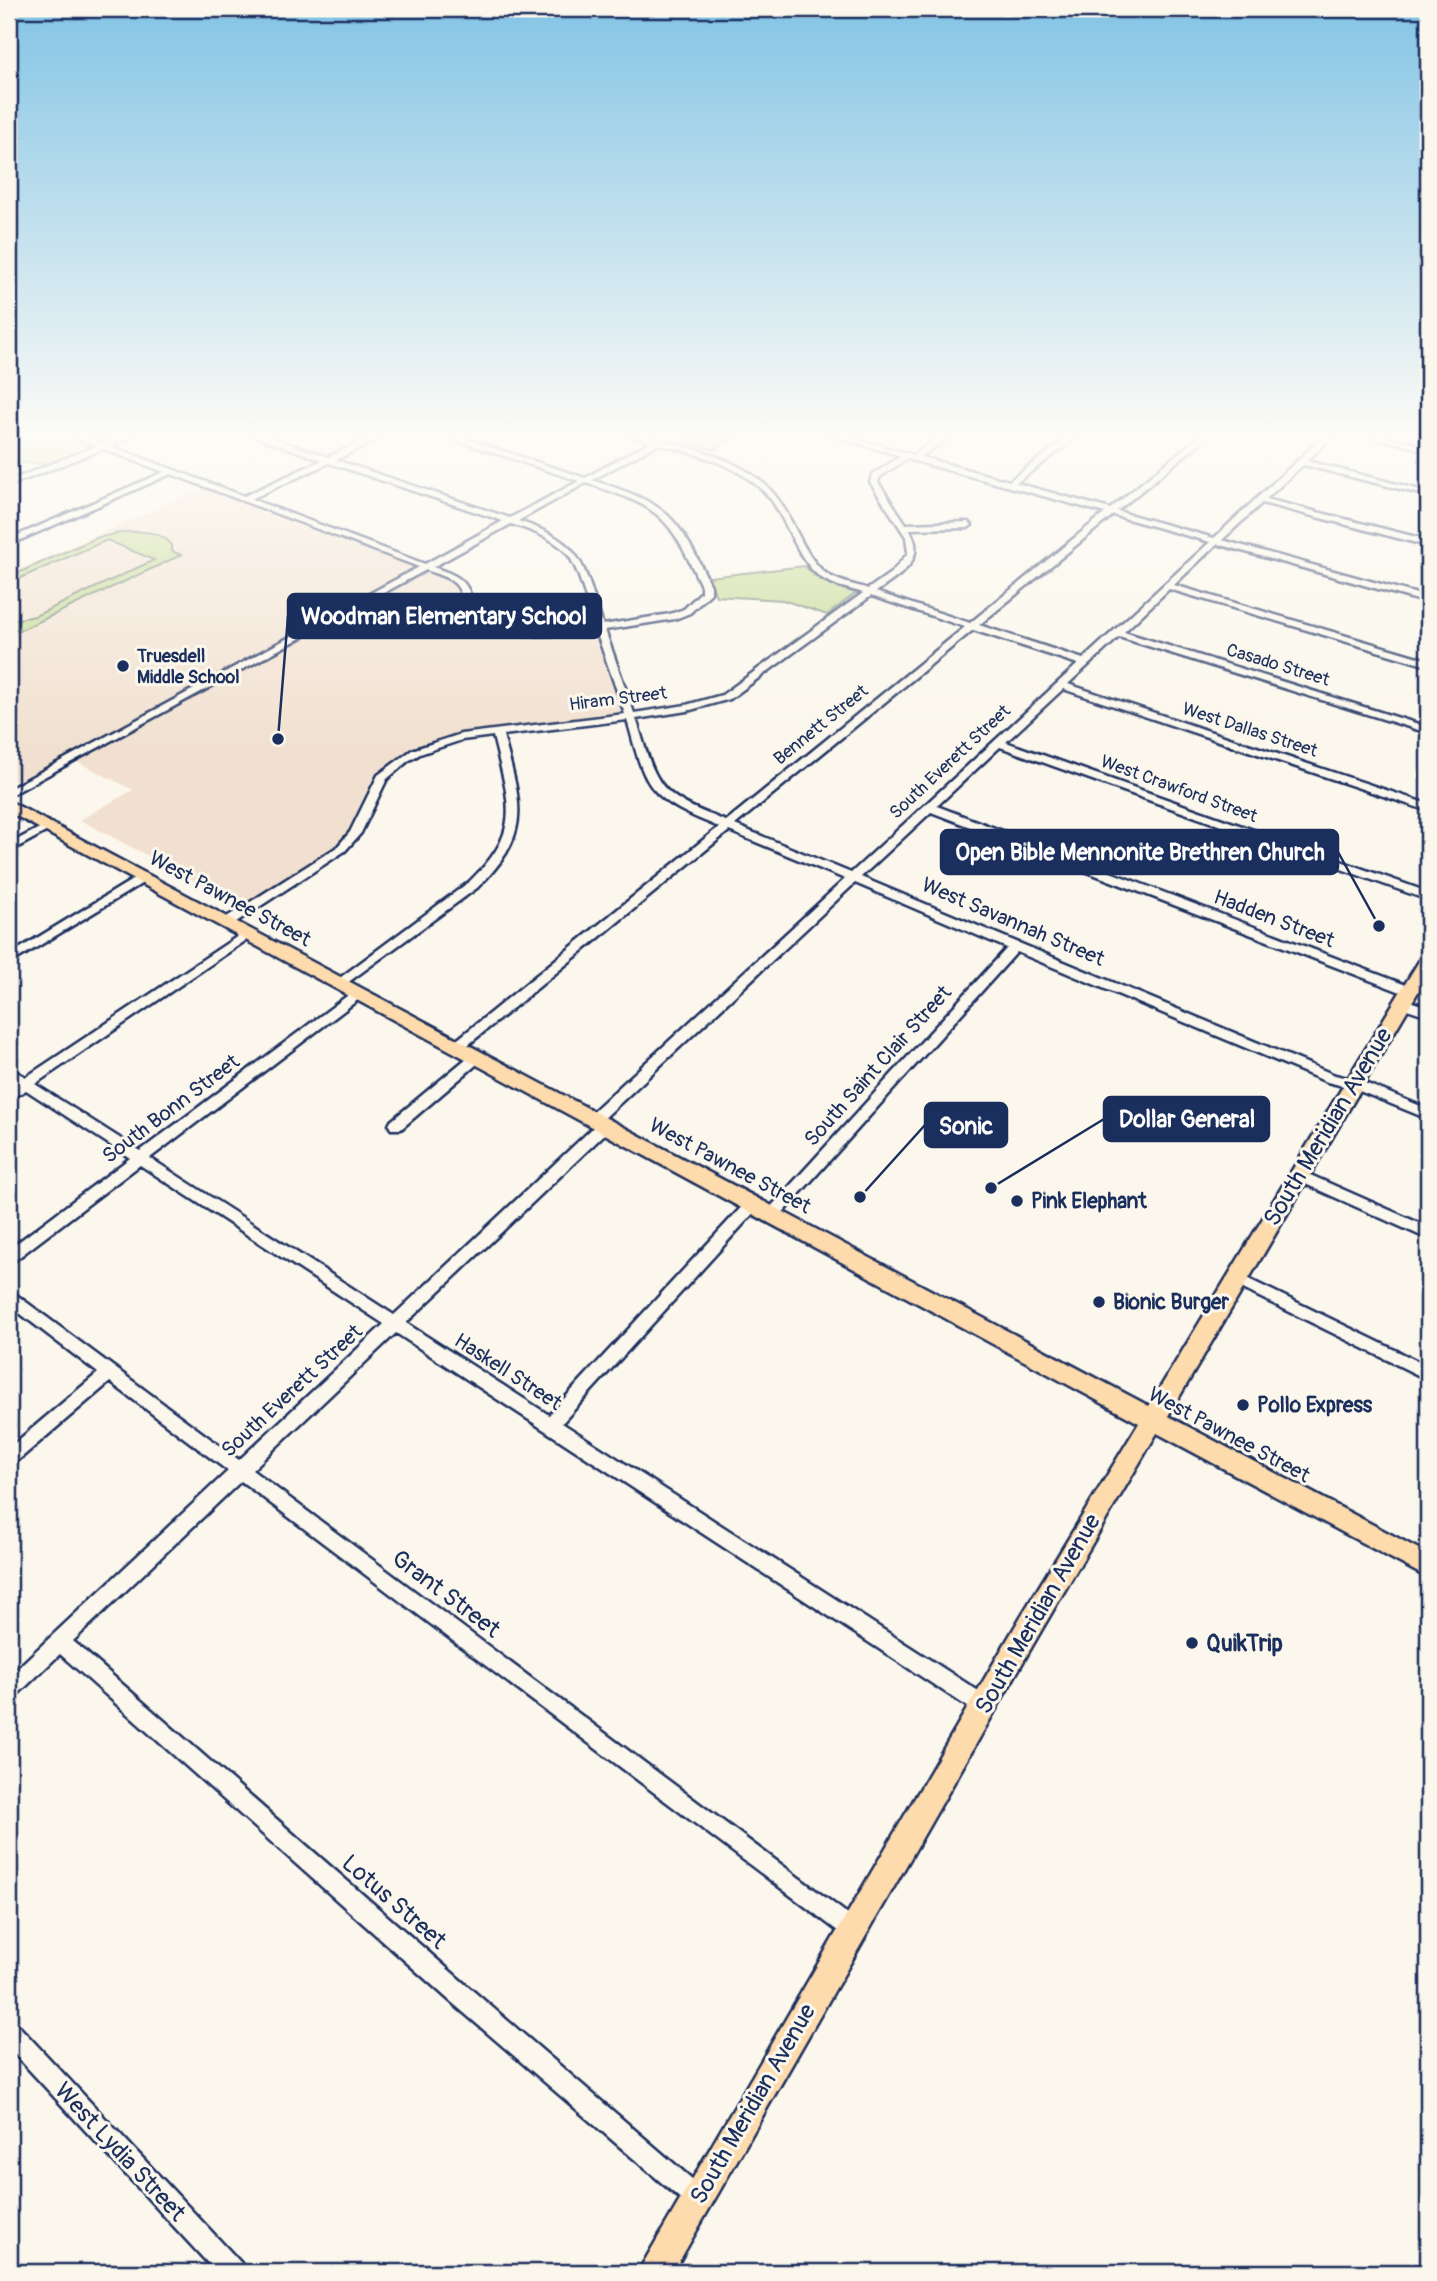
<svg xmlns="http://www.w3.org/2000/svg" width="1437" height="2281" viewBox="0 0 1437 2281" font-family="Pangolin,sans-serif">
  <rect width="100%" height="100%" fill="#fbf7ec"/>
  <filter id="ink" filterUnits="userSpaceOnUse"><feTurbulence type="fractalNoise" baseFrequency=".0143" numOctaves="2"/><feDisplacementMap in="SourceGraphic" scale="14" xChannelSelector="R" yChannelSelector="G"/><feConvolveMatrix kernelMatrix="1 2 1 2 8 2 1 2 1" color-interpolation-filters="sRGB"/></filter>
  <g filter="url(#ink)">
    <path fill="#f1e0cf" d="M203 488 415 565 417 569 66 758 9 784V574Z
      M426 572H433L454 581 459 585 472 619 491 630 531 636 595 633 621 711 619 714 455 734 406 753 371 782 346 834 337 844 243 906 80 820 133 790 76 761Z"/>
    <path fill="#c3d88e" stroke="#6f8476" stroke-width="2" d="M9 433H57L92 448 53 464 9 463Z
      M125 532C142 531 161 531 172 545V551L181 555 19 631 9 627V621L35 616 154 560 107 540 9 583V577L96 538Z
      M805 566C818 583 837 587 856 593L827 615 783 600 716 596 709 577Z"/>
    <path fill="#daab8b" stroke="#1b2f5e" stroke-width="2" d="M696 433H743L713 450 682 441Z"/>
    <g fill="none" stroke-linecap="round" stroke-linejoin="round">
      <g stroke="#1b2f5e" stroke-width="5">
        <path id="minor" d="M64 433H76L103 443 128 433H140L110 446 244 496 322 460 245 433H258L328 457 380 433H391L336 460 510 518 579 481 435 433H448L585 478 650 442 621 433H635L656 439 667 433H677L664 441C703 451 747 462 774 494 794 517 805 564 832 577 843 583 857 585 868 589L892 572 908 553 906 537 870 482 873 474 901 456 822 433H836L913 455 945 433H955L921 457 1009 481 1074 433H1083L1016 483 1110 509 1203 433H1212L1117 511 1214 538 1327 433H1336L1307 461 1428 492V496L1303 465 1266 499 1428 540V546L1262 503 1222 540 1428 597V603L1217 544 1174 585 1428 660V666L1169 589 1124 632 1428 727V733L1119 637 1068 684 1428 804V811L1063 689 1006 742 1428 892V900L1000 747 937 806 1414 988 1416 991 1414 994H1406L931 812 861 877 1335 1075 1360 1081 1428 1109V1119L1352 1088 1327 1082 1017 952 777 1219H767L765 1215 767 1211 1007 948 855 883 599 1123H589L587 1119 589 1115 845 879 729 831 463 1049H453L451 1046 453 1043 719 827C693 816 660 805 646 778 637 761 633 739 627 720L503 735C521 804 534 833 477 888L343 986H335L333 983 469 882C524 830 509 803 493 736L462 740 420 754 408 761 387 779 361 833 345 851 230 926H222L220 923 222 920 337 847 350 832 378 775 412 750 461 734 625 714 596 631C564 635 491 644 469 614 465 608 463 601 461 594 456 578 441 576 426 570L9 796V789L419 567 171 474 9 545V539L164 472 103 449 9 486V481L96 446ZM658 444C697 454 741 465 769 497 788 520 799 568 827 581 838 587 851 589 863 593L722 695 686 705 634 713 605 630 675 619 690 613 711 593V586C676 514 670 505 592 480ZM908 458 911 460 1105 513 970 623 876 592C898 576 929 560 909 529L968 528 972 525 968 522 906 524 878 482 880 477ZM329 463 503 521 425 564 251 499ZM586 483C662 508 668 514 701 586V592L684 609 670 614 603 625C582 563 585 543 518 521ZM1113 515 1210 542 1083 659 979 625ZM511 524C529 530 548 536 562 548 579 562 587 605 594 626 564 629 503 638 479 614 473 608 473 601 470 594 464 576 449 573 433 567ZM871 596 965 627 726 821C702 811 670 802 657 777 647 760 643 738 636 719L687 711 730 699ZM973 630 1078 664 851 873 735 825Z
          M1357 433H1372L1428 447V451Z
          M47 824 51 825V829L9 852V844Z
          M142 874 148 878 146 881 9 964V955Z
          M247 930 253 934 251 937 35 1084 140 1151 355 990H363L365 993 363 996 150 1158 394 1315 600 1121H610L612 1125 610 1129 406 1323 549 1415 748 1200H758L760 1204 758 1208 562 1423 991 1699 994 1706 991 1713 984 1716 977 1713 396 1333 252 1470 861 1924 865 1931 861 1938 854 1942 847 1938 241 1481 73 1641 465 1984 706 2191 710 2199 706 2207 698 2211 690 2207 449 2000 60 1654 16 1696 9 1698V1676L228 1471 110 1382 15 1463 9 1465V1448L98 1373 9 1305V1291L14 1293 239 1460 384 1324 140 1165 14 1261 9 1263V1249L130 1158 26 1090 9 1100V1089L16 1084 9 1079V1068L26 1077Z
          M1403 999 1428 1007V1016L1398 1006 1397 1003 1398 1000Z
          M478 1051 483 1053 485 1056 483 1059 401 1129H391L389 1125 391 1121 473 1053Z
          M1299 1170 1428 1227V1239L1294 1179 1292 1175 1294 1171Z
          M1236 1273 1428 1366V1380L1231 1283 1228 1279 1231 1275Z
          M9 2021 17 2024 241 2263 244 2272H216L9 2048Z"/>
      </g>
      <g stroke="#1b2f5e" stroke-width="5">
        <path id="major" d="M9 801 1149 1406 1419 961 1428 956V975L1168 1416 1428 1554V1578L1157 1433 1038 1636 673 2272H638L1020 1618 1139 1423 9 812Z"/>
      </g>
      <use href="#minor" fill="#fbf7ec" fill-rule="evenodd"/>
      <use href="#major" fill="#fedbac" fill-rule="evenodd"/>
    </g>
  </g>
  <linearGradient id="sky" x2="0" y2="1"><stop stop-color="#83c4e5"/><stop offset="0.58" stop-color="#fdfbf6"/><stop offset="1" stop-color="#fdfbf6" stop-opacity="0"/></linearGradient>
  <rect width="1437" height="753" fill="url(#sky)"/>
  <g fill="#1b2f5e" stroke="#fbf7ec" stroke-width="2.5">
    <circle cx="123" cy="666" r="7"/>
    <circle cx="1017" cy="1201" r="7"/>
    <circle cx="1099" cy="1302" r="7"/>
    <circle cx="1243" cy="1405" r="7"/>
    <circle cx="1192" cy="1643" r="7"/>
  </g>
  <g text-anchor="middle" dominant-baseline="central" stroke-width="6" stroke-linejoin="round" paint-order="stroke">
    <g font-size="18" font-weight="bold" fill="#1b2f5e" stroke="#fbf7ec" text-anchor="start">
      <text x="137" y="656">Truesdell<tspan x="137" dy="21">Middle School</tspan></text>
    </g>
    <g font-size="18" fill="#1b2f5e" stroke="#fbf7ec">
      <text transform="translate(1278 665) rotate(17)">Casado Street</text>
      <text transform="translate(618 699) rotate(-7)">Hiram Street</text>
      <text transform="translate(821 725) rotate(-39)">Bennett Street</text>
      <text transform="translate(1250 730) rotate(18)">West Dallas Street</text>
      <text transform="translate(950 762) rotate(-43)">South Everett Street</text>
      <text transform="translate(1179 789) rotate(20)">West Crawford Street</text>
    </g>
    <g font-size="21" fill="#1b2f5e" stroke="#fbf7ec">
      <text transform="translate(230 899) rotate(28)">West Pawnee Street</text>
      <text transform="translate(1274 919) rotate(21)">Hadden Street</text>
      <text transform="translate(1013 922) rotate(23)">West Savannah Street</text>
      <text transform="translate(878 1066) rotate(-48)">South Saint Clair Street</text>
      <text transform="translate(171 1109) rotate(-37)">South Bonn Street</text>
      <text transform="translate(730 1166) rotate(28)">West Pawnee Street</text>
      <text transform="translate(508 1372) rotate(33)">Haskell Street</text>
      <text transform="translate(292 1391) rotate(-43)">South Everett Street</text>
      <text transform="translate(1229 1435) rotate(28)">West Pawnee Street</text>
    </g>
    <g font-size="21" font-weight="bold" fill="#1b2f5e" stroke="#fbf7ec" text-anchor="start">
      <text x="1031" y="1201">Pink Elephant</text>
      <text x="1113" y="1302">Bionic Burger</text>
      <text x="1257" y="1405">Pollo Express</text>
    </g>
    <g font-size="24" fill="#1b2f5e" stroke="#fbf7ec">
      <text transform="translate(1328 1127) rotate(-59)">South Meridian Avenue</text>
      <text transform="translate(446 1594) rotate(37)">Grant Street</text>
      <text transform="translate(1038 1614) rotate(-60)">South Meridian Avenue</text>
      <text transform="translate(394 1902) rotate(41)">Lotus Street</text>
      <text transform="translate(753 2104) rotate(-60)">South Meridian Avenue</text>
      <text transform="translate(120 2152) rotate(47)">West Lydia Street</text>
    </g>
    <g font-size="24" font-weight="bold" fill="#1b2f5e" stroke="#fbf7ec" text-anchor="start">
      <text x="1206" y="1643">QuikTrip</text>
    </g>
  </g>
  <path fill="none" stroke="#1b2f5e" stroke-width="2.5" d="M278 739L288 616M1379 926L1338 852M991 1188L1104 1119M860 1197L925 1125"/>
  <g fill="#1b2f5e" stroke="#fbf7ec" stroke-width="2.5">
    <circle cx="278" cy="739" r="7"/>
    <circle cx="1379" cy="926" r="7"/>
    <circle cx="991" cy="1188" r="7"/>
    <circle cx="860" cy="1197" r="7"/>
  </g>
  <g fill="#1b2f5e" stroke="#1b2f5e" stroke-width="2.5">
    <rect x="288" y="594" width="313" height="44" rx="7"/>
    <rect x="941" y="830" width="397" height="44" rx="7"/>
    <rect x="1104" y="1097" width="165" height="44" rx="7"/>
    <rect x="925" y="1103" width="82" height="44" rx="7"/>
  </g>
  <g font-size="23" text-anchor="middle" font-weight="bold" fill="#fff">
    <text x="444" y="624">Woodman Elementary School</text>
    <text x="1140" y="860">Open Bible Mennonite Brethren Church</text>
    <text x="1187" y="1127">Dollar General</text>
    <text x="966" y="1134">Sonic</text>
  </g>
  <rect width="1437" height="2281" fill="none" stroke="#fbf7ec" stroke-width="35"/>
  <rect x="18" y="18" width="1402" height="2246" fill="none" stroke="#1b2f5e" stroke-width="2.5" filter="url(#ink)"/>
</svg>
